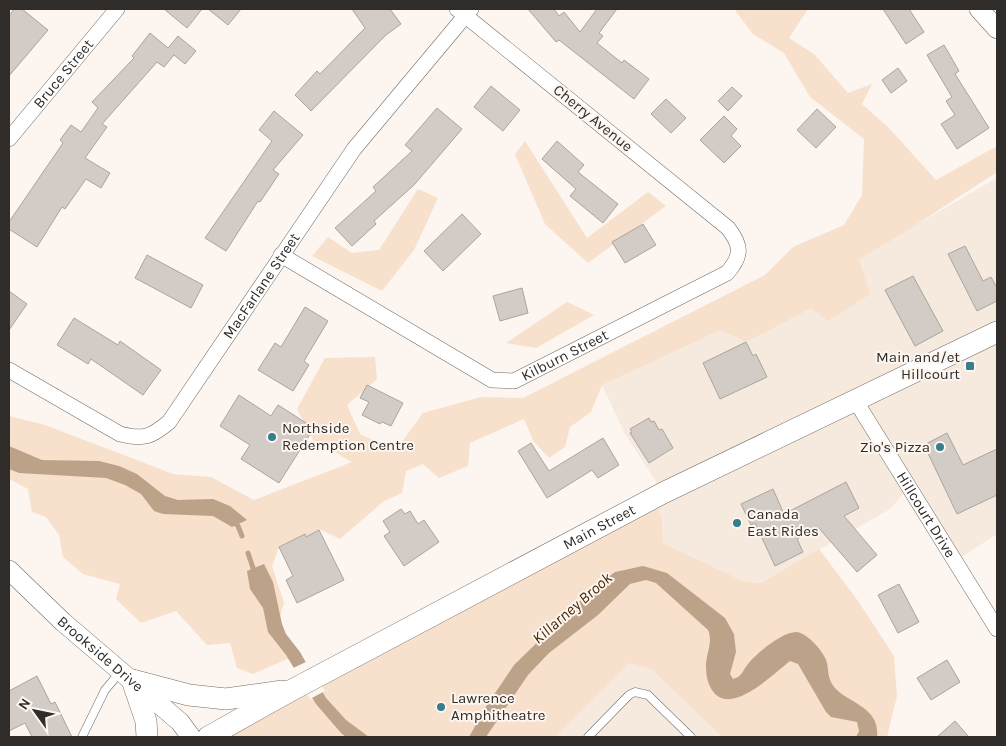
<svg xmlns="http://www.w3.org/2000/svg" width="1006" height="746" viewBox="0 0 1006 746" font-family="Karla,sans-serif">
  <rect width="100%" height="100%" fill="#fdf5ef"/>
  <path fill="#f6e9dd" d="M997 178V534L955 561 909 487 890 509 761 583 745 582 663 543 662 520 655 497 663 492 625 434 602 385 784 301Z
    M630 663 651 669 722 737H555Z"/>
  <path fill="#f7e0cc" d="M734 9H808L789 38 814 54 848 93 872 84 862 104 888 127 936 180 997 146V172L905 232 859 259 870 294 828 321 811 308 746 342 721 330 602 385 591 412 570 427 565 447 549 458 534 442 524 419 470 443 468 466 439 478 423 464 406 471 402 493 384 501 340 539 321 530 306 537 305 534 279 547 272 566 284 603 276 630 294 656 253 674 237 668 230 643 207 645 176 611 141 623 116 599 120 584 83 574 63 557 59 535 46 517 32 512 28 489 9 479V416L45 425 173 474 211 477 254 500 352 462 313 440 297 409 325 358 375 357 377 379 347 405 360 434 396 450 423 413 481 397 523 398 765 275 793 247 844 225 862 195 864 139 810 97 784 53 753 34Z
    M525 141 587 238 648 192 666 206 588 263 545 224 515 154Z
    M418 189 438 198 414 250 382 291 312 256 328 237 352 253 379 250Z
    M567 302 594 315 536 348 506 343Z
    M655 497 662 520 663 543 745 582 761 583 819 549 858 601 894 656 897 696 887 737H722L651 669 630 663 555 737H208Z"/>
  <path fill="#bda28a" d="M9 446 42 460 99 461 119 466 137 474 165 496 178 500 213 499 230 506 247 520 232 527 213 516 163 514 154 511 141 494 125 485 106 478 19 473 9 469Z
    M264 564 273 582 282 624 286 634 300 652 326 698 346 720 369 737H346L341 733 316 704 286 655 268 632 263 608 250 589 247 571Z
    M643 566 667 573 725 618 734 634 736 652 730 674 733 679C742 677 743 670 748 664 757 653 782 632 796 632 807 632 825 653 827 663 829 675 828 682 838 691 855 705 880 710 877 737H856L859 731 857 722 831 717 826 712 798 664 790 661C773 674 730 718 712 690 707 682 706 674 706 664 707 652 713 641 708 630L656 583 646 580 630 584 598 615 549 653 528 675 486 737H469L487 705 514 665 591 590 615 572Z"/>
  <path fill="#fdf5ef" d="M308 661 325 691 310 699 291 669Z"/>
  <g fill="none" stroke-linecap="round" stroke-linejoin="round">
    <path stroke="#bda28a" stroke-width="5" d="M234 522 238 526 242 536
      M248 553 255 574"/>
  </g>
  <path fill="#d3ccc6" stroke="#aaa49e" d="M14 9H22L48 30 9 76V16Z
    M164 9H202L187 28Z
    M208 9H241L228 25Z
    M352 9H390L401 24 386 35 311 111 295 95 317 71 320 74 365 28Z
    M528 9H554L559 16 564 12 580 32 597 9H617L599 33 603 36 597 43 622 63 624 60 649 79 634 99 559 40 556 42Z
    M883 9H909L924 32 906 44Z
    M150 33 168 48 178 36 196 51 185 64 174 55 164 67 157 62 102 124 107 127 85 158 110 173 101 188 86 179 65 209 62 207 37 247 9 229V222L63 143 60 140 71 125 81 132 98 108 92 102 134 58 132 56Z
    M944 45 959 71 955 74 989 128 957 149 941 124 955 115 946 101 952 97 927 55Z
    M898 68 907 81 891 93 882 80Z
    M491 86 520 110 503 131 474 107Z
    M732 87 742 96 728 111 718 101Z
    M666 99 686 118 671 133 651 114Z
    M437 108 462 129 414 185 374 221 376 224 352 246 335 228 376 191 373 187 412 151 405 145Z
    M817 109 836 127 816 148 797 130Z
    M274 111 303 135 273 170 279 174 260 202 258 201 226 251 205 238 272 141 259 130Z
    M724 116 737 129 731 136 741 146 724 163 700 140Z
    M557 141 584 165 578 172 618 204 603 223 570 196 576 189 542 159Z
    M462 214 481 234 443 271 424 251Z
    M643 224 656 245 625 263 612 242Z
    M965 246 983 281 991 277 997 288V301L977 311 948 254Z
    M147 255 203 285 191 308 135 278Z
    M913 276 943 331 915 346 885 290Z
    M522 288 528 313 500 321 493 296Z
    M9 291 27 304 9 330Z
    M305 307 328 321 304 361 309 365 293 391 258 370 275 343 281 347Z
    M74 318 118 345 120 341 161 370 143 395 91 359 88 364 57 345Z
    M746 342 753 356 756 354 767 377 720 399 703 363Z
    M367 385 403 403 391 426 382 422 380 424 362 415 369 402 360 398Z
    M239 395 271 416 278 405 314 428 279 483 241 459 250 445 220 426Z
    M649 418 651 422 654 421 659 430 662 429 673 448 649 463 630 433 632 432 630 429Z
    M947 433 963 465 997 449V495L957 514 924 445Z
    M603 438 619 465 598 478 592 470 547 498 518 451 531 443 549 471Z
    M846 482 859 508 844 516 877 555 857 572 819 528 797 539 803 552 775 566 755 523 751 525 741 504 773 489 784 514Z
    M401 509 405 514 410 511 418 524 424 520 439 542 404 566 384 536 390 532 383 521Z
    M319 530 344 580 297 603 286 580 293 576 279 547 305 534 306 537Z
    M899 584 919 622 898 633 878 595Z
    M947 660 960 682 931 700 917 678Z
    M37 676 51 704 55 702 72 737H32L25 723 9 731V691Z
    M955 721 969 737H937Z"/>
  <g fill="none" stroke-linecap="round" stroke-linejoin="round">
    <g stroke="#716b66" stroke-width="9">
      <path id="service" d="M82 737 105 690 121 671
        M588 737 629 695 635 692 648 695 691 737"/>
    </g>
    <g stroke="#716b66" stroke-width="16">
      <g id="minor">
        <path id="s1" d="M9 139 117 9"/>
        <path id="s2" d="M281 255 492 380 514 381 727 273C742 256 742 246 728 228L457 9"/>
        <path id="s3" d="M9 370 120 434C144 440 151 437 169 422L354 149 471 9"/>
        <path id="s4" d="M855 400 997 629"/>
      </g>
    </g>
    <g stroke="#716b66" stroke-width="20">
      <g id="tertiary">
        <path d="M979 9 997 29"/>
        <path id="s5" d="M9 570 63 622 180 722 191 737"/>
      </g>
    </g>
    <g stroke="#716b66" stroke-width="22">
      <g id="secondary">
        <path d="M132 680 189 695 226 699 282 691"/>
        <path d="M132 680 146 721 147 737"/>
        <path id="s6" d="M208 737 292 690 663 493 997 332"/>
      </g>
    </g>
    <use href="#service" stroke="#fff" stroke-width="8"/>
    <use href="#minor" stroke="#fff" stroke-width="15"/>
    <use href="#tertiary" stroke="#fff" stroke-width="19"/>
    <use href="#secondary" stroke="#fff" stroke-width="21"/>
  </g>
  <g fill="#387d8b" stroke="#fdf5ef" stroke-width="2">
    <rect x="965" y="361" width="10" height="10" rx="2.5"/>
    <circle cx="272" cy="437" r="5"/>
    <circle cx="940" cy="447" r="5"/>
    <circle cx="737" cy="523" r="5"/>
    <circle cx="441" cy="707" r="5"/>
  </g>
  <g text-anchor="middle" dominant-baseline="central" stroke-width="4" stroke-linejoin="round" paint-order="stroke">
    <g font-size="15" fill="#2f2c2a" stroke="#fdf5ef">
      <text stroke="none"><textPath href="#s1" startOffset="85">Bruce Street</textPath></text>
      <text transform="translate(593 118) rotate(39)">Cherry Avenue</text>
      <text stroke="none"><textPath href="#s3" startOffset="346">MacFarlane Street</textPath></text>
      <text stroke="none"><textPath href="#s2" startOffset="324">Kilburn Street</textPath></text>
      <text stroke="none"><textPath href="#s4" startOffset="135">Hillcourt Drive</textPath></text>
      <text stroke="none"><textPath href="#s6" startOffset="444">Main Street</textPath></text>
      <text stroke="none"><textPath href="#s5" startOffset="124">Brookside Drive</textPath></text>
    </g>
    <g font-size="15" fill="#2f2c2a" stroke="#fdf5ef" text-anchor="start">
      <text x="960" y="357" text-anchor="end">Main and/et<tspan x="960" dy="17">Hillcourt</tspan></text>
      <text x="282" y="428">Northside<tspan x="282" dy="17">Redemption Centre</tspan></text>
      <text x="930" y="447" text-anchor="end">Zio's Pizza</text>
      <text x="747" y="514">Canada<tspan x="747" dy="17">East Rides</tspan></text>
      <text x="451" y="698">Lawrence<tspan x="451" dy="17">Amphitheatre</tspan></text>
    </g>
    <g font-size="16" font-style="italic" fill="#482b0c" stroke="#fdf5ef">
      <text transform="translate(572 608) rotate(-41)">Killarney Brook</text>
    </g>
  </g>
  <rect width="1006" height="746" fill="none" stroke="#2f2c2a" stroke-width="20"/>
  <g transform="translate(35 711) rotate(303)" stroke="#fdf5ef" stroke-width="4" paint-order="stroke">
  <path d="M0-4L9 19L0 12L-9 19Z" fill="#2f2c2a"/>
  <text y="-8" font-size="14" font-weight="bold" text-anchor="middle" fill="#2f2c2a">N</text>
  </g>
</svg>
